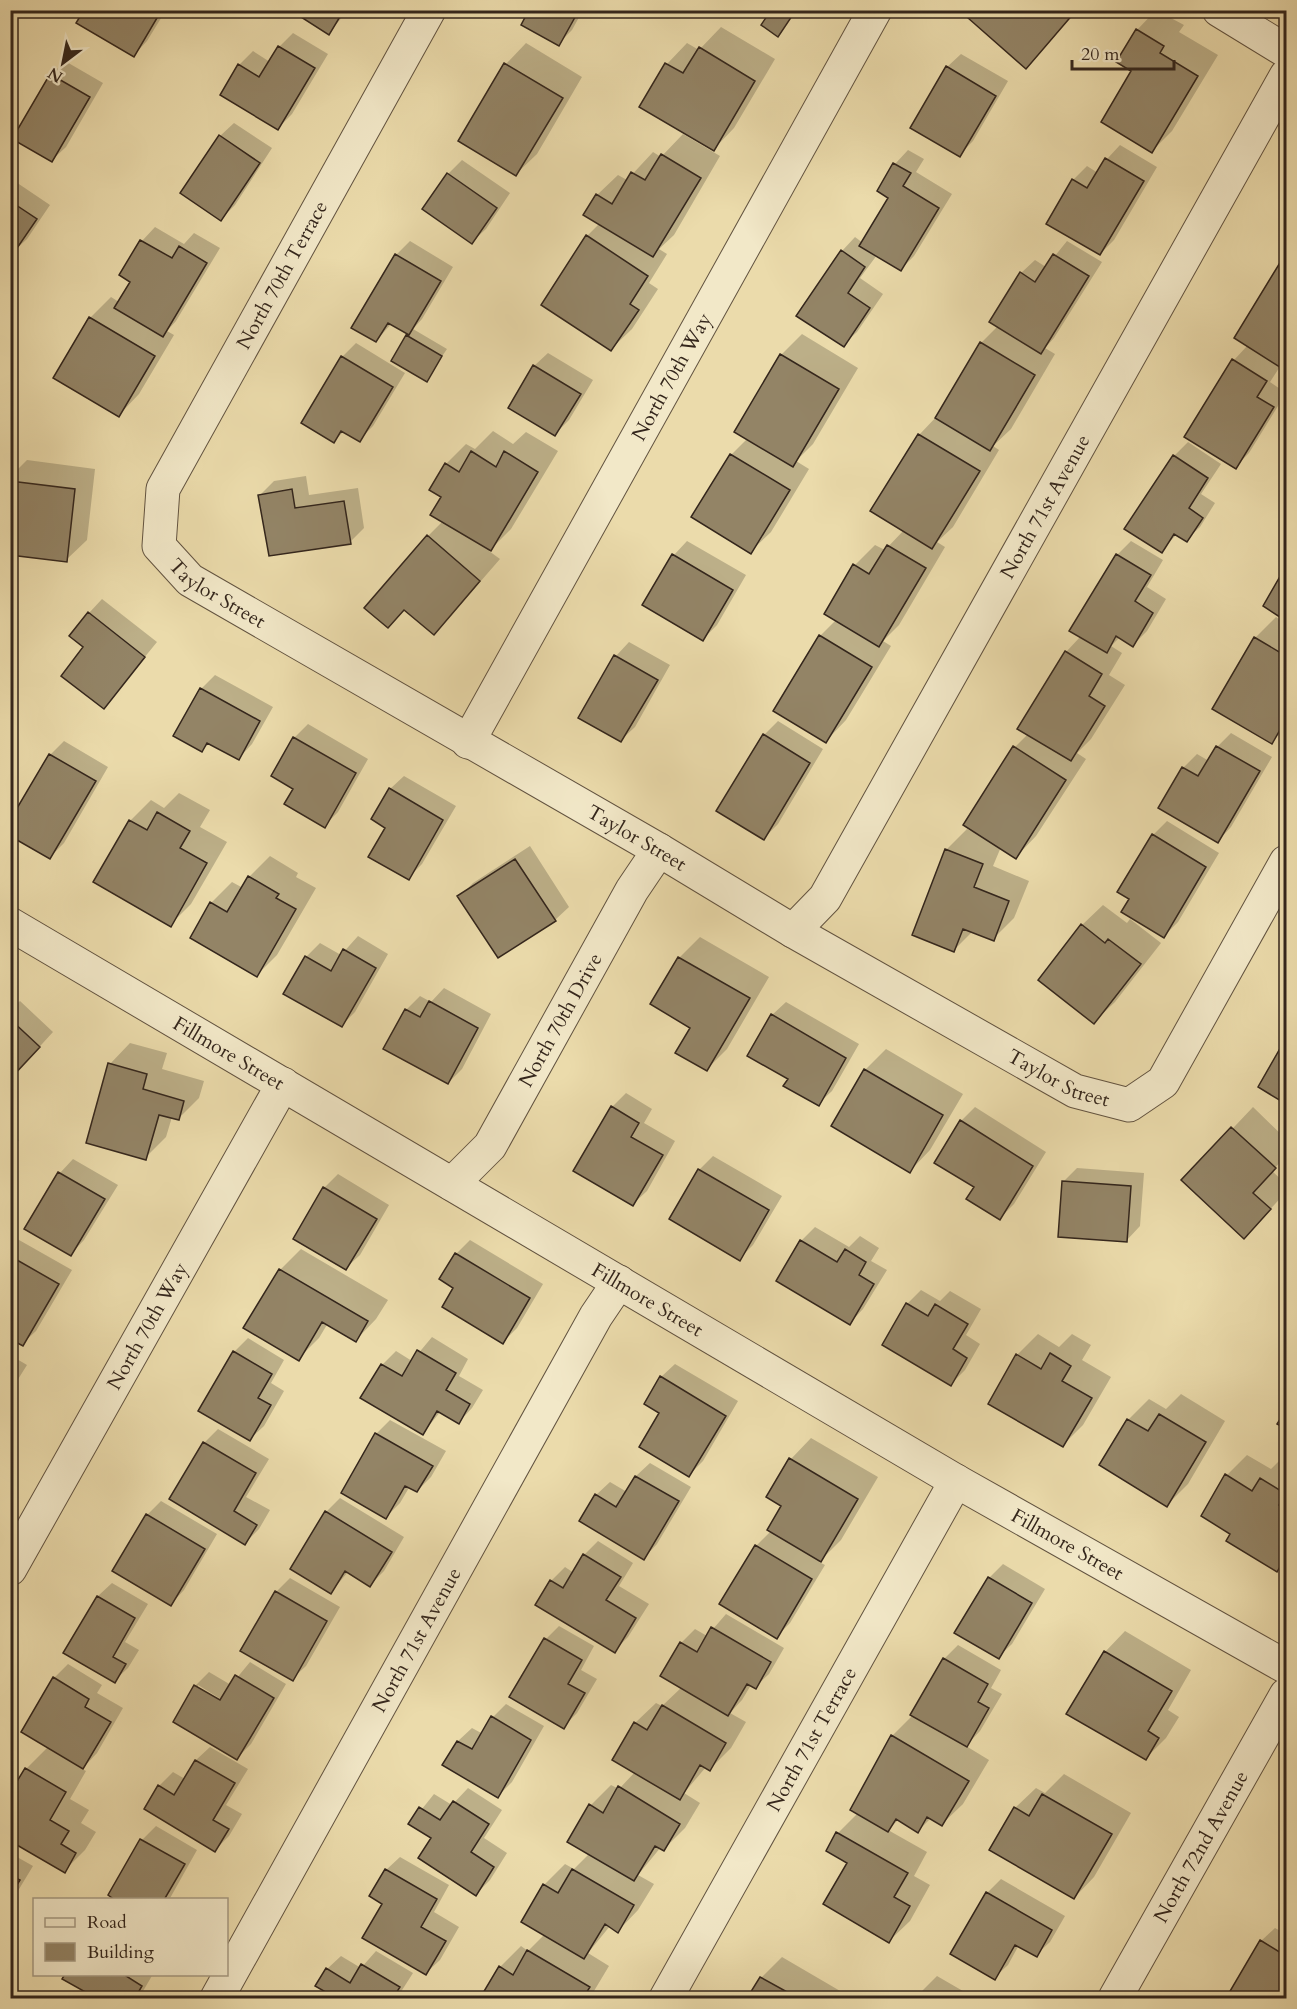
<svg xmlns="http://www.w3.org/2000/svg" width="1297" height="2009" viewBox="0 0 1297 2009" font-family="Cardo,serif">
  <rect width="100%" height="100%" fill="#ebdbab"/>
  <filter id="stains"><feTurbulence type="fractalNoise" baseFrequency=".00333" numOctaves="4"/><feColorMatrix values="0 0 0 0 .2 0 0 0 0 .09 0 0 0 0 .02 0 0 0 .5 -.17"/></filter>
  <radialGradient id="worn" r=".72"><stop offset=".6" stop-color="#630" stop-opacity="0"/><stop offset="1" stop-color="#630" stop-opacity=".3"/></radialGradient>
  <path fill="#0003" fill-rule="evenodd" d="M85 10H166L147 41 134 55Z
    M292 10H348L329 33Z
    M531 10H583L572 30 558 44Z
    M773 10H797L778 35Z
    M976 10H1077L1026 67Z
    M1156 10 1184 25 1179 32 1218 55 1172 131 1152 151 1133 70 1137 30Z
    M721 27 775 59 734 128 714 149 641 106 667 64 687 43 699 50Z
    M293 33 328 54 292 114 278 128 239 65 253 51 270 62 279 47Z
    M526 43 582 77 537 154 516 174 460 140 506 64Z
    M961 54 1008 81 973 141 959 155 947 67Z
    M65 61 103 83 66 147 52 160 51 75Z
    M234 123 272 148 235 205 221 219 220 136Z
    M683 134 720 156 674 235 659 249 667 254 649 283 658 289 632 329 611 349 587 236 600 223 597 195 618 175 627 180 653 152 661 157Z
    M1120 145 1157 167 1114 240 1100 254 1048 223 1073 180 1087 166 1098 173 1107 159Z
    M908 150 924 159 916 172 952 194 914 256 901 269 877 255 860 278 883 294 857 332 843 345 842 251 855 237 863 243 890 198 879 191 895 164Z
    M462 160 510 193 486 229 472 242 424 209 448 174Z
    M10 178 50 205 27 239 13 252 10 251Z
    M155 227 184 244 194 233 220 248 176 321 167 331 174 335 139 394 119 415 90 318 111 297 119 302 132 281 142 241Z
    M410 241 453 267 422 319 413 329 447 349 426 380 393 360 409 334 392 323 376 341 396 255Z
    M1067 241 1102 262 1054 338 1045 348 1055 354 1011 429 993 446 999 450 953 527 937 542 945 547 899 625 883 641 891 646 846 720 826 741 820 636 836 620 855 565 875 545 885 550 904 530 873 511 919 435 939 414 981 343 998 326 1021 273 1035 260 1046 267Z
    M1286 258V369L1281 365 1270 382 1286 393 1249 453 1235 467 1234 360 1248 345 1236 338Z
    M802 334 858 368 813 444 796 461 809 469 771 532 750 552 693 517 732 454 748 438 781 355Z
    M356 343 405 373 373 426 359 440 344 431 334 441 342 357Z
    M548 353 593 380 569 420 555 434 534 366Z
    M493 431 513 444 526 432 558 451 511 529 489 551 500 559 454 612 434 633 406 609 388 626 428 536 443 521 446 464 466 444 475 449Z
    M1188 442 1221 464 1201 494 1215 503 1200 527 1186 540 1177 534 1161 551 1126 528 1174 456Z
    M27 460 95 469 87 540 66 560 10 553V477Z
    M306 476 309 495 358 488 364 528 350 542 260 495 274 481Z
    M687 541 746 575 717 625 703 639 644 604 674 555Z
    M1131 541 1163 560 1147 587 1166 599 1147 631 1133 645 1120 637 1111 646 1122 653 1109 675 1125 685 1091 739 1077 753 1086 759 1036 836 1016 857 1001 847 993 866 1029 881 1014 918 993 939 973 931 954 950 946 850 967 829 973 832 1015 747 1028 734 1066 652 1081 636 1117 555Z
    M1286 569V619L1265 606Z
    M102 599 157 642 104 707 85 647 89 613Z
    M1276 617 1286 624V727L1272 742 1255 638Z
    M629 642 670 665 635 727 621 740 580 717 616 656Z
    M215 675 273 707 252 744 239 758 210 743 202 750 201 689Z
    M778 721 823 749 778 824 764 838V735Z
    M308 724 368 759 338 812 324 826 295 788 294 738Z
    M1231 733 1272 757 1231 827 1218 841 1183 768 1197 754 1209 761 1217 747Z
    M64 741 108 767 64 843 50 857V755Z
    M404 776 456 806 422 864 408 878 387 827 390 789Z
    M179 793 210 810 200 827 227 842 191 904 170 925 130 821 151 800 164 808Z
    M1167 821 1219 853 1178 922 1164 936 1153 835Z
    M530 846 569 907 555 920 459 897 473 883Z
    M270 856 298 873 296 877 316 888 277 955 257 975 192 937 211 903 232 882 243 888 249 877Z
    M1103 905 1127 923 1130 919 1161 943 1115 1002 1094 1022 1082 925Z
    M358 936 388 954 355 1012 342 1025 285 993 306 957 320 943 341 955Z
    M700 937 769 977 727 1049 707 1069 692 1027 652 1004 679 958Z
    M444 988 491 1014 462 1069 448 1083 406 1010 420 996 431 1002Z
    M20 1001 53 1032 10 1079V1010Z
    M786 1002 859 1044 832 1091 818 1104 790 1078 772 1015Z
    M1286 1041V1102L1260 1086Z
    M130 1043 167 1053 162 1069 204 1081 199 1098 178 1119 172 1117 166 1137 145 1158 110 1064Z
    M886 1049 963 1094 930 1150 910 1171 865 1070Z
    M626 1093 652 1109 644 1123 675 1141 647 1191 633 1204 612 1107Z
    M975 1107 1046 1152 1014 1204 1000 1218 976 1187 961 1121Z
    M1253 1107 1286 1139V1156L1272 1171 1286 1184V1192L1264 1216 1184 1180Z
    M10 1135 19 1140 10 1154Z
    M713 1156 782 1196 753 1245 739 1259 671 1218 699 1170Z
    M73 1159 118 1185 84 1240 71 1254 26 1228 60 1173Z
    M1077 1168 1144 1173 1140 1226 1127 1240 1063 1182Z
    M338 1174 389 1205 360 1255 346 1268 324 1188Z
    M815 1227 849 1247 860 1236 879 1248 871 1261 887 1270 863 1309 850 1323 801 1241Z
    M12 1236 72 1270 36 1331 22 1344 10 1337Z
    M470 1240 543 1284 517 1328 503 1342 455 1287 456 1254Z
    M301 1249 388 1300 376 1319 356 1340 328 1323 319 1338 298 1359 280 1270Z
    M921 1290 940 1301 950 1291 981 1309 966 1335 980 1344 965 1370 951 1384 907 1304Z
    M1038 1334 1059 1347 1072 1334 1091 1345 1082 1360 1111 1377 1083 1425 1063 1445 1017 1355Z
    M432 1337 468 1359 459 1376 483 1390 472 1408 459 1422 441 1411 423 1433 382 1365 396 1351 412 1361Z
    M248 1338 284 1360 271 1383 284 1391 264 1426 250 1439 234 1352Z
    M10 1355 27 1365 10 1392Z
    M675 1364 738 1401 703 1461 689 1475 661 1413V1377Z
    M1181 1394 1225 1421 1188 1484 1167 1505 1128 1420 1149 1399 1166 1409Z
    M390 1420 446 1451 431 1477 417 1491 410 1486 400 1503 386 1517 343 1492 376 1434Z
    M218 1429 269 1459 246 1497 270 1510 259 1529 245 1543 171 1498 204 1443Z
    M811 1438 878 1477 841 1540 819 1562 825 1565 790 1623 776 1637 756 1546 771 1531 783 1506 791 1459Z
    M1247 1455 1271 1469 1282 1458 1286 1461V1560L1276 1570 1232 1533 1227 1475Z
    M650 1463 691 1487 657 1544 644 1558 596 1495 610 1482 627 1492 636 1476Z
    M340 1498 404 1537 384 1571 370 1585 348 1572 331 1592 326 1512Z
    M161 1501 217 1534 184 1590 171 1604 147 1515Z
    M598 1541 633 1563 619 1586 649 1604 628 1637 614 1651 551 1581 565 1567 574 1573 584 1555Z
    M1003 1564 1045 1589 1012 1644 998 1657 989 1578Z
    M290 1578 340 1607 306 1666 292 1679 276 1592Z
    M112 1583 148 1604 125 1642 139 1650 128 1668 114 1681 65 1652 98 1596Z
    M726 1614 784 1648 769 1674 755 1687 751 1685 742 1700 730 1713 746 1722 731 1748 710 1769 706 1767 684 1793 700 1803 685 1828 664 1849 661 1847 638 1875 654 1884 638 1910 618 1931 610 1926 588 1953 609 1966 594 1991 587 1998H481L500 1967 521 1946 528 1951 545 1934 523 1921 544 1885 565 1864 574 1869 590 1853 591 1805 611 1785 619 1789 635 1772V1723L656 1703 662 1706 682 1687 681 1643 695 1629 707 1636Z
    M559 1626 594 1646 581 1670 597 1679 577 1713 563 1727 546 1639Z
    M1125 1631 1191 1670 1168 1710 1179 1717 1166 1738 1146 1758 1105 1652Z
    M958 1645 1001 1670 991 1688 1002 1694 980 1731 966 1746 989 1760 963 1804 942 1824 931 1818 918 1831 899 1819 888 1830 927 1852 914 1876 930 1885 910 1921 889 1941 849 1863 838 1833 858 1813 852 1810 892 1736 913 1715 944 1659Z
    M250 1662 286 1684 251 1744 237 1758 175 1722 196 1685 209 1672 231 1685ZM198 1685 227 1703 226 1705 198 1688Z
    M68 1664 102 1685 97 1693 123 1708 97 1753 82 1769 86 1771 70 1799 89 1810 81 1823 96 1832 85 1850 64 1871 10 1840V1777L19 1782 26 1769 48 1747 54 1678Z
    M506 1704 544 1726 512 1782 498 1796 458 1741 472 1728 483 1734 493 1717Z
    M210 1747 248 1769 226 1805 242 1814 229 1836 215 1850 159 1786 173 1772 185 1779 196 1760Z
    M1064 1774 1131 1813 1094 1877 1074 1898 1015 1808 1036 1788 1045 1793Z
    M468 1788 502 1810 484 1838 507 1853 490 1880 476 1894 433 1838 410 1824 434 1794 452 1805Z
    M156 1826 197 1850 169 1900H118L142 1840Z
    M10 1853 33 1866 10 1904Z
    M400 1857 449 1885 434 1912 459 1927 440 1960 426 1973 384 1903 386 1870Z
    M1001 1879 1065 1916 1050 1942 1036 1955 1019 1945 1008 1965 994 1978 987 1893Z
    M1275 1928 1286 1934V1998H1228L1261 1941Z
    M376 1951 413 1973 397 1998H339L318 1986 327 1969 341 1956 361 1968Z
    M782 1957 847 1995 845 1998H749L761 1978Z
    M67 1974H153L139 1998H99L64 1978Z
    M937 1976 975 1998H915Z"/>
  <path fill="#938466" stroke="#34261c" stroke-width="1.5" d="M84 10H144L157 18 134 57 76 23Z
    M290 10H344L329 35Z
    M529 10H579L559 46 521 25Z
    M771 10H796L778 37 761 25Z
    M974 10H1071L1074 13 1026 69 968 18Z
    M1136 29 1164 46 1160 53 1198 76 1152 153 1101 122 1131 71 1116 62Z
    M278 46 315 68 278 130 220 95 238 64 259 77Z
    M699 47 755 81 714 151 639 107 665 63 683 73Z
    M504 63 563 98 516 176 458 141Z
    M946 66 996 96 960 157 910 128Z
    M50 74 90 97 52 162 12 139Z
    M219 135 260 163 221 221 180 193Z
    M661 154 701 178 653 257 583 215 596 194 612 204 631 172 645 180Z
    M1105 158 1144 181 1100 255 1046 224 1072 179 1087 188Z
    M893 163 911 173 903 186 939 208 901 271 859 246 888 198 877 191Z
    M447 173 497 208 472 244 422 209Z
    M10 201 37 219 13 254 10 252Z
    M586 235 648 276 630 304 639 310 611 351 541 305Z
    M140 240 172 258 179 246 207 263 163 337 114 308 130 282 119 275Z
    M841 250 865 267 848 293 870 308 844 347 796 316Z
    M395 254 441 281 409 335 388 323 376 342 351 328Z
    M1053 254 1089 276 1041 354 989 322 1020 272 1035 282Z
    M1281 261 1286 264V371L1234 338Z
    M89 317 155 356 119 417 53 378Z
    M406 335 442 356 427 382 391 361Z
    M980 342 1035 375 990 451 935 418Z
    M780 354 839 389 793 467 734 432Z
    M341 356 393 387 360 442 341 431 334 443 301 423Z
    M1232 359 1267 381 1257 397 1274 407 1236 469 1184 437Z
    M533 365 581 394 555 436 508 408Z
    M918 434 980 471 932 549 870 511Z
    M471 451 496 467 504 451 538 472 491 551 430 515 441 497 429 490 445 463 459 472Z
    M730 454 790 490 751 554 691 517Z
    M1173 455 1208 478 1189 508 1203 518 1187 542 1174 534 1162 553 1124 529Z
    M10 481 75 489 67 562 10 555Z
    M292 489 295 508 344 501 351 544 269 556 258 495Z
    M427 535 480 581 434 635 404 610 388 628 364 608Z
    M887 545 926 568 879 647 824 614 853 564 869 574Z
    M672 554 733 590 703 641 642 605Z
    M1116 554 1151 575 1135 601 1153 613 1133 647 1116 636 1107 653 1069 631Z
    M1286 566V621L1263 606Z
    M88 612 145 657 104 709 61 676 83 647 69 636Z
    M819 635 872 667 826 743 773 711Z
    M1254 637 1286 656V719L1272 744 1212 709Z
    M1065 651 1102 674 1089 696 1105 706 1071 761 1017 729Z
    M614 655 658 680 621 742 578 718Z
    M200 688 260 721 239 760 207 743 202 752 173 736Z
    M763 734 810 763 764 840 716 811Z
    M293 737 356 773 325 828 284 804 293 789 271 776Z
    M1013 746 1066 780 1016 859 963 825Z
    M1216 746 1260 771 1218 843 1158 808 1182 767 1198 776Z
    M49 754 96 781 50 859 10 836V820Z
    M389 788 443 820 409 880 368 857 385 828 371 819Z
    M157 812 190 831 180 848 207 863 171 927 93 882 129 820 147 830Z
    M1152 834 1206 867 1164 938 1121 912 1129 899 1117 892Z
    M945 849 983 864 974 887 1009 901 994 941 963 929 954 952 912 935Z
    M515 859 556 921 498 958 457 896Z
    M248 876 279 894 276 898 296 909 257 977 190 938 210 902 227 912Z
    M1081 924 1105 943 1108 939 1141 964 1094 1024 1038 980Z
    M343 949 376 968 342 1027 283 994 305 956 331 971Z
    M678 957 750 998 707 1071 675 1053 690 1028 650 1004Z
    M429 1001 478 1028 448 1084 383 1049 405 1009 420 1017Z
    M771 1014 846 1058 819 1106 783 1086 788 1079 747 1056Z
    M10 1019 40 1047 10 1079Z
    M1286 1038V1104L1258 1087Z
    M108 1063 147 1074 143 1089 184 1101 179 1120 159 1115 146 1160 86 1143Z
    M864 1069 943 1115 910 1173 831 1126Z
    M611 1106 639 1123 631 1137 663 1155 633 1206 573 1171Z
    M960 1120 1033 1166 1000 1220 966 1199 974 1187 934 1163Z
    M1231 1127 1276 1168 1253 1193 1271 1209 1244 1239 1181 1180Z
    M698 1169 769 1210 740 1261 669 1219Z
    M58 1172 105 1199 71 1256 24 1229Z
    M1062 1181 1131 1186 1127 1242 1058 1237Z
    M323 1187 377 1219 346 1270 293 1239Z
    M800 1240 837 1262 845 1249 866 1262 859 1275 874 1284 850 1325 776 1281Z
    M455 1253 530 1298 503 1344 442 1307 453 1288 439 1279Z
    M10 1256 59 1284 23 1346 10 1339Z
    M279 1269 368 1321 356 1342 322 1322 299 1361 243 1328Z
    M906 1303 928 1316 935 1304 968 1324 953 1349 967 1358 951 1386 882 1345Z
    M417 1350 456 1373 446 1390 470 1404 459 1424 437 1411 423 1435 360 1398 381 1364 402 1376Z
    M233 1351 272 1374 258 1398 271 1405 250 1441 198 1411Z
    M1050 1353 1071 1366 1062 1381 1092 1398 1063 1447 988 1404 1016 1354 1041 1369Z
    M660 1376 726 1416 689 1477 639 1447 659 1413 644 1404Z
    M1286 1410V1429L1277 1424Z
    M1159 1414 1206 1442 1167 1507 1099 1465 1127 1419 1148 1431Z
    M375 1433 433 1466 417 1492 405 1486 386 1519 341 1493Z
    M203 1442 256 1473 234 1511 257 1525 245 1545 169 1499Z
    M789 1458 858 1499 821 1562 767 1530 781 1506 766 1497Z
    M1225 1474 1252 1491 1260 1478 1286 1494 1279 1505 1286 1510V1556L1277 1572 1226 1541 1230 1534 1201 1516Z
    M635 1476 679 1501 644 1560 579 1521 595 1494 616 1507Z
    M325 1511 392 1552 370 1587 345 1571 331 1594 290 1569Z
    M146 1514 205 1549 171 1606 112 1571Z
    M755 1545 812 1579 777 1639 719 1604Z
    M583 1554 621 1577 606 1600 636 1618 615 1653 535 1605 550 1580 563 1588Z
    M988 1577 1032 1603 999 1659 954 1633Z
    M275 1591 327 1621 293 1681 240 1651Z
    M97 1596 135 1618 113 1657 126 1664 115 1683 63 1653Z
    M711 1627 771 1662 756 1689 747 1684 728 1716 660 1676 680 1642 697 1652Z
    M544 1638 582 1660 568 1684 585 1693 564 1729 509 1697Z
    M1104 1651 1172 1691 1148 1731 1159 1738 1146 1760 1066 1714Z
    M943 1658 988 1684 978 1702 989 1708 967 1747 910 1715Z
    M235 1675 274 1698 237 1760 173 1722 194 1685 220 1700Z
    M53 1677 89 1699 85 1707 111 1722 83 1769 21 1732Z
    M662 1705 726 1743 710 1771 700 1765 680 1800 612 1760 634 1722 647 1730Z
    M491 1716 531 1740 498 1798 442 1765 457 1741 472 1749Z
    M891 1735 969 1781 942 1826 927 1817 918 1833 896 1819 888 1832 850 1810Z
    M195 1760 235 1783 213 1820 229 1829 215 1852 144 1809 158 1785 174 1795Z
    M25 1768 66 1792 50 1820 69 1831 61 1844 76 1853 65 1873 10 1841V1793Z
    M618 1786 680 1824 664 1851 655 1846 634 1881 567 1842 589 1804 603 1813Z
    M1042 1794 1112 1834 1074 1899 989 1850 1014 1807 1029 1816Z
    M453 1801 489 1824 471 1852 494 1867 476 1896 418 1858 431 1838 408 1824 419 1807 440 1820Z
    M836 1832 908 1873 894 1897 910 1906 889 1943 823 1904 847 1863 826 1851Z
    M140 1839 185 1864 164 1900H115L108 1895Z
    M385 1869 437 1899 421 1927 446 1941 426 1975 362 1938 382 1904 369 1896Z
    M572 1869 634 1905 618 1933 605 1924 584 1959 521 1922 543 1884 558 1893Z
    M10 1875 20 1880 10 1896Z
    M986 1892 1052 1930 1037 1957 1015 1945 995 1980 950 1954Z
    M1260 1940 1286 1956V1998H1226Z
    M527 1950 590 1987 583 1998H480L499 1966 513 1975Z
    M361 1964 400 1987 393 1998H336L315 1986 326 1968 350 1983Z
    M65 1974H127L126 1976 142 1986 135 1998H96L62 1979Z
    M760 1977 798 1998H747Z"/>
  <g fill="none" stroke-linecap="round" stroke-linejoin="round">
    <g stroke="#625340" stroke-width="35">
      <g id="minor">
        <path id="s1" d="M429 10 163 489 159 546 190 580 659 850 793 931 1075 1091 1129 1105 1163 1082 1286 862"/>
        <path d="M1219 10 1286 51"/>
        <path id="s2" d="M468 742 875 10"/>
        <path id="s3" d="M10 924 956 1481 1286 1667"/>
        <path id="s4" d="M793 931 825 898 1286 76"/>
        <path id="s5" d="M452 1184 490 1146 632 890 659 850"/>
        <path id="s6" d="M10 1569 283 1084"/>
        <path id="s7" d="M217 1998 596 1316 619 1282"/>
        <path id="s8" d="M666 1998 956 1481"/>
        <path id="s9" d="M1115 1998 1286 1695"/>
      </g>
    </g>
    <use href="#minor" stroke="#f2e8c8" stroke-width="33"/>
  </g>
  <g text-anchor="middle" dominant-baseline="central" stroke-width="4.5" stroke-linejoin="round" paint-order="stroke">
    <g font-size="20" fill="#34261c" stroke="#f2e8c8">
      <text transform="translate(282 275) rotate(-61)">North 70th Terrace</text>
      <text stroke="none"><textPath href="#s2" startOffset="418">North 70th Way</textPath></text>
      <text stroke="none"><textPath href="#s4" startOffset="495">North 71st Avenue</textPath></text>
      <text stroke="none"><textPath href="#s1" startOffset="681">Taylor Street</textPath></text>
      <text stroke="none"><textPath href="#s1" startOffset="1167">Taylor Street</textPath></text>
      <text stroke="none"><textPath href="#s5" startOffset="198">North 70th Drive</textPath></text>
      <text stroke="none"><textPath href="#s3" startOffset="254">Fillmore Street</textPath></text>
      <text stroke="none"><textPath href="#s1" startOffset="1653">Taylor Street</textPath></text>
      <text stroke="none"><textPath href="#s3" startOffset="740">Fillmore Street</textPath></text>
      <text stroke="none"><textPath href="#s6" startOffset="279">North 70th Way</textPath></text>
      <text stroke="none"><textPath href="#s3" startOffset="1226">Fillmore Street</textPath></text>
      <text stroke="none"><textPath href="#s7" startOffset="410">North 71st Avenue</textPath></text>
      <text stroke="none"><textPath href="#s8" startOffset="297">North 71st Terrace</textPath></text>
      <text stroke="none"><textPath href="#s9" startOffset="174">North 72nd Avenue</textPath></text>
    </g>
  </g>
  <rect width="1297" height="2009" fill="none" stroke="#ebdbab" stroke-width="36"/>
  <rect x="12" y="12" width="1273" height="1985" fill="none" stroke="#34261c" stroke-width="3"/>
  <rect x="18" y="18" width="1261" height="1973" fill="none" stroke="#34261c" stroke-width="1.5"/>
  <rect x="33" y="1898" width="195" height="78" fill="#f2e8c8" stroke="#a69a83" stroke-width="1.5"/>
  <rect x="45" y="1918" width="30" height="9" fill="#f2e8c8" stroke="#a69a83" stroke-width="1.5"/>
  <text x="87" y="1928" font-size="18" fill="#34261c">Road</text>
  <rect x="45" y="1943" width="30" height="18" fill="#938466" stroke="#a69a83" stroke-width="1.5"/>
  <text x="87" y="1958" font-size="18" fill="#34261c">Building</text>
  <g transform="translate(63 63) rotate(212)" stroke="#f2e8c8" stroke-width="4.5" paint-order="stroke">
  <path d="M0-4.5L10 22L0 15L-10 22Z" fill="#34261c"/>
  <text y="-9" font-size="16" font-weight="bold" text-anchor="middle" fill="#34261c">N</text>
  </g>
  <path d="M1072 60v9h102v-9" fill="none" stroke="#34261c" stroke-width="3"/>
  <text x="1081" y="60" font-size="18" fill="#34261c" stroke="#f2e8c8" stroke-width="4.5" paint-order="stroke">20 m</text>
  <rect width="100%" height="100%" filter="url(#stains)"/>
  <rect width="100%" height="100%" fill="url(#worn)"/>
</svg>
